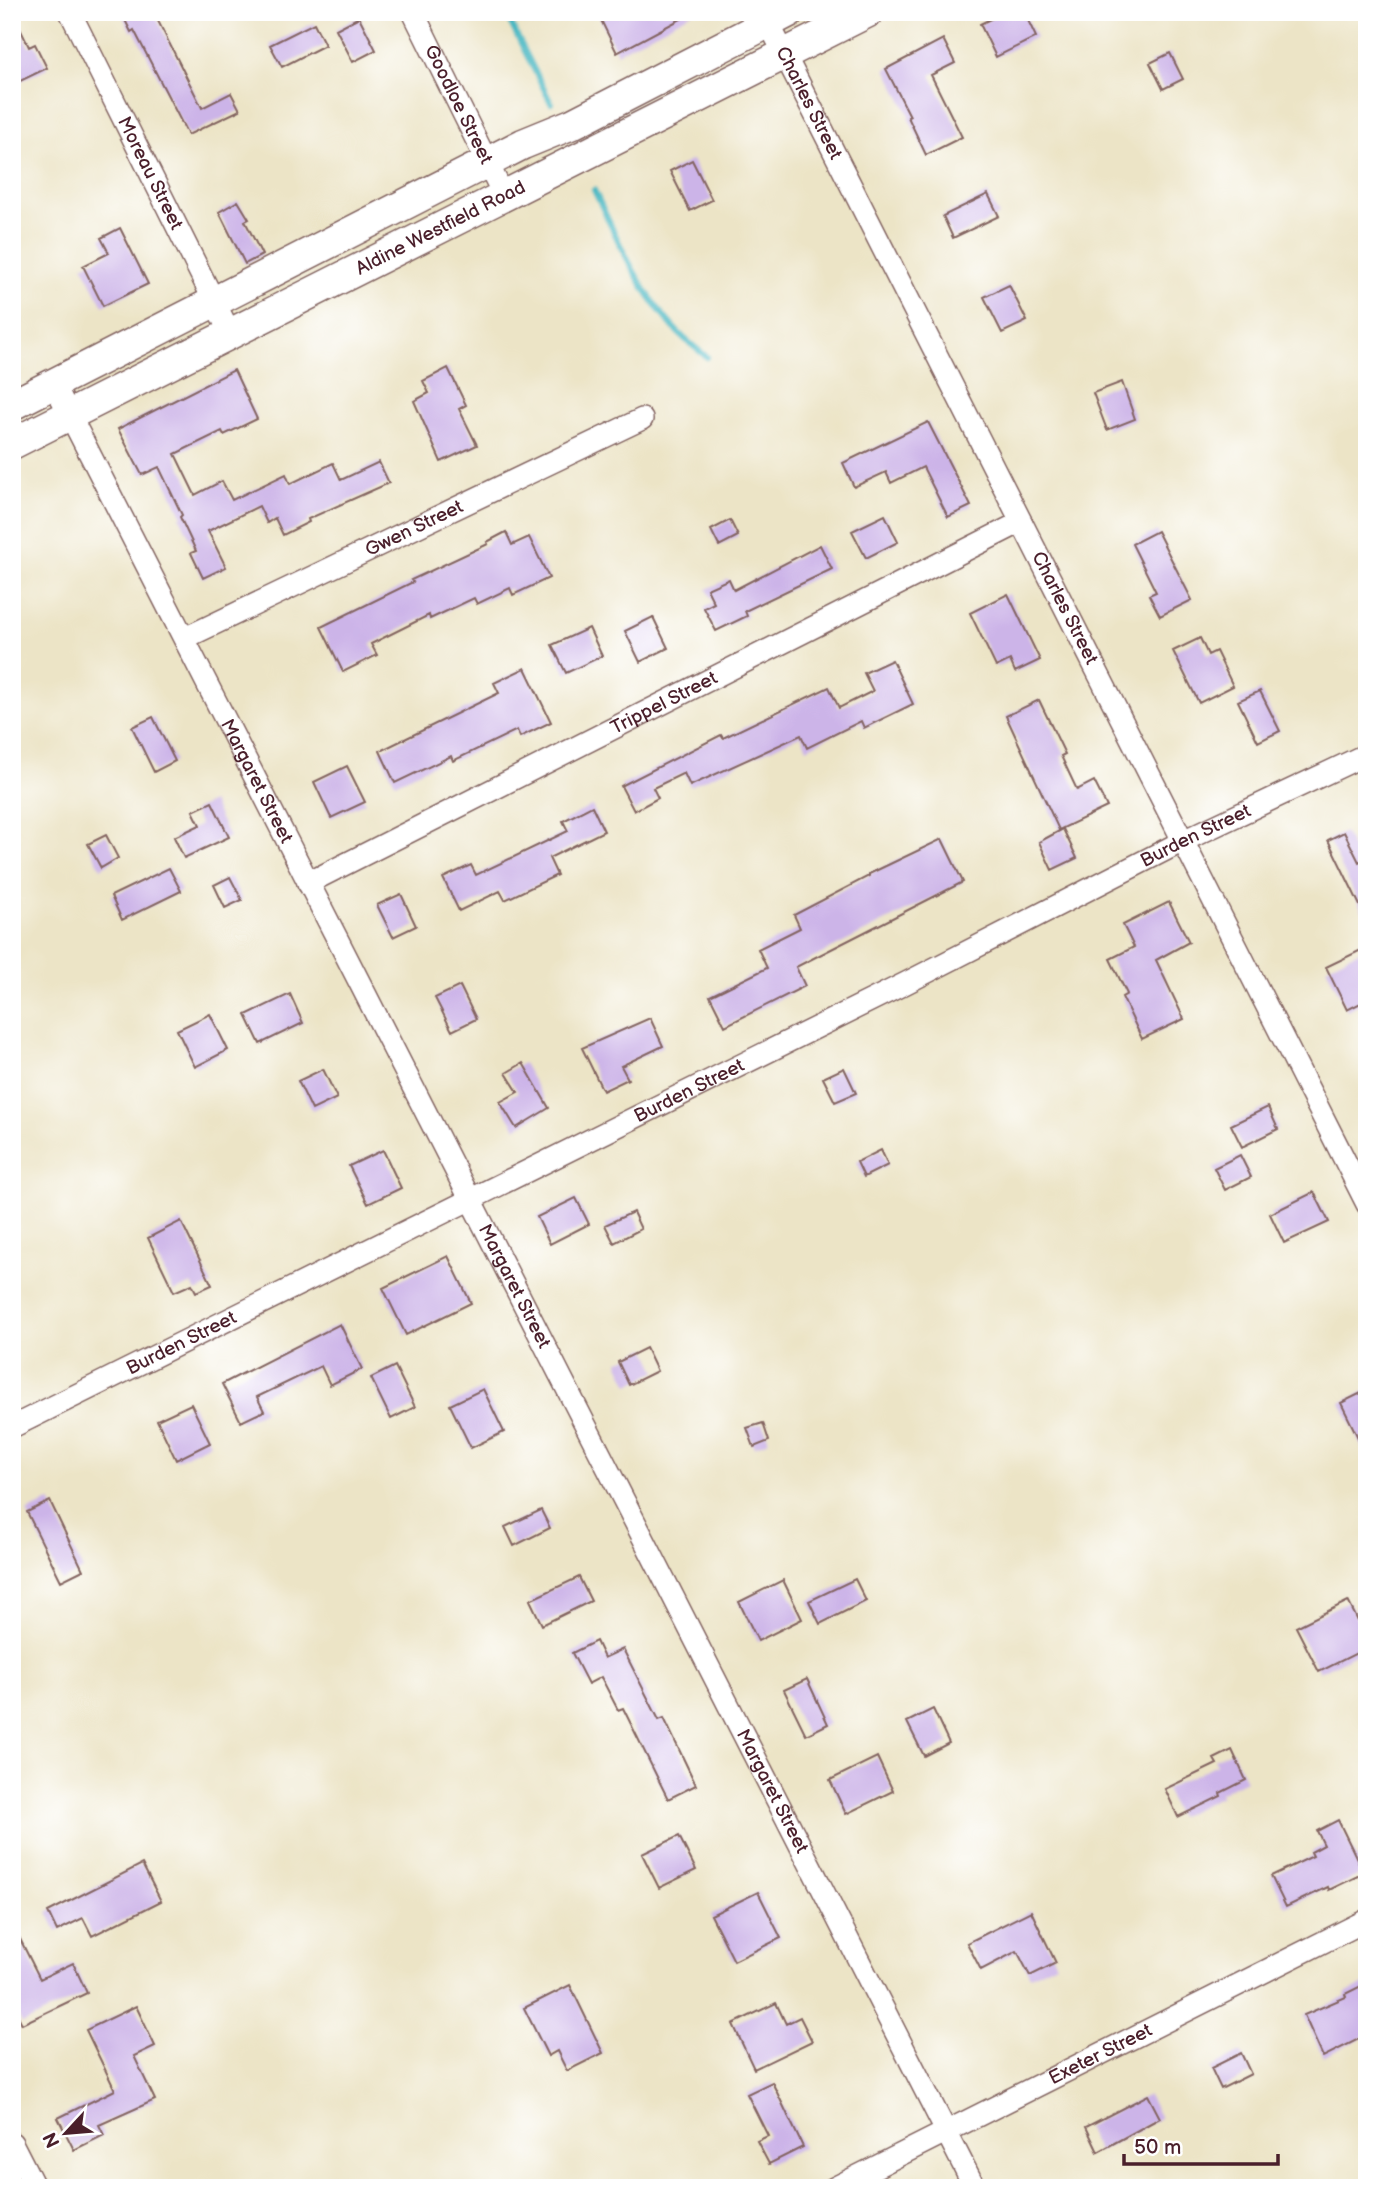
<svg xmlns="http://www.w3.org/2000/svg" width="1379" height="2200" viewBox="0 0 1379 2200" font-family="'Balsamiq Sans',sans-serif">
  <rect width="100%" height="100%" fill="#fff"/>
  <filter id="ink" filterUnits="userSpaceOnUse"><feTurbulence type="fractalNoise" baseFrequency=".0143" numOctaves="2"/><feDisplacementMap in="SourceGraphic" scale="14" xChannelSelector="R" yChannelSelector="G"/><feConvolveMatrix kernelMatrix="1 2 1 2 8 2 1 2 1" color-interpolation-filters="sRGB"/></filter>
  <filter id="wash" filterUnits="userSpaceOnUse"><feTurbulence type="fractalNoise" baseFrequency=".00686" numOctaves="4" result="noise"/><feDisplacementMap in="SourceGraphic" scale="28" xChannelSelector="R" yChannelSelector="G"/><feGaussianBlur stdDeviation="1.57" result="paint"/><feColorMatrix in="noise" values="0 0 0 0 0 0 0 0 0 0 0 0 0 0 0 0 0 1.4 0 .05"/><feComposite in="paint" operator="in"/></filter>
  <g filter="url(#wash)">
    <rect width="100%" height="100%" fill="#ece4c6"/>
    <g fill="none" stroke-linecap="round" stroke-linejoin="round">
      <path stroke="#4ab8c2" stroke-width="6" d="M505 12 551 103
        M594 190C617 238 638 289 674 328 683 339 696 348 707 357"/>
    </g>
    <g id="blocks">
      <path fill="#ccb4e8" d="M12 12 29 47 35 44 47 68 12 85Z
        M121 12H170L157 19 202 108 231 93 240 110 188 135 134 30 131 32Z
        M597 12H694L617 53Z
        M1005 12H1024L1036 37 996 57 980 24Z
        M359 17 376 50 353 62 336 29Z
        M314 23 325 45 282 67 270 45Z
        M943 39 955 63 931 75 962 137 926 155 908 117 910 116 886 69Z
        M1170 53 1183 79 1163 89 1150 63Z
        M692 160 712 200 690 211 670 171Z
        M988 194 999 216 953 238 943 216Z
        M238 201 249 219 245 221 262 255 245 264 219 212Z
        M120 228 148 284 103 306 83 266 109 253 101 238Z
        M1009 285 1027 321 1002 333 984 297Z
        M448 368 466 405 459 409 477 445 441 462 414 401 429 393 423 381Z
        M234 370 257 419 224 435 222 431 175 454 195 495 222 481 232 500 286 474 290 484 333 463 341 480 379 462 389 483 308 519 309 522 283 535 275 518 267 523 259 506 208 531 226 567 203 578 191 553 196 551 180 517 182 515 159 467 142 475 118 429Z
        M1122 382 1135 419 1107 430 1093 393Z
        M928 422 971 506 948 517 923 467 891 483 886 472 854 487 843 463Z
        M885 515 898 542 866 558 852 531Z
        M730 520 738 536 719 546 711 530Z
        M1157 531 1192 600 1160 616 1149 595 1156 592 1132 544Z
        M506 532 512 545 529 537 549 578 513 595 510 588 477 604 474 598 430 619 429 615 371 644 377 655 343 672 321 627 413 582 411 580 488 544 487 542Z
        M820 545 832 569 745 611 747 616 716 631 704 608 714 603 707 589 729 579 734 590Z
        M1008 594 1040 660 1015 672 1010 660 996 667 970 613Z
        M653 617 668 648 640 662 625 631Z
        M589 628 602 656 566 673 552 645Z
        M1200 638 1208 655 1216 651 1233 686 1199 703 1173 651Z
        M892 660 913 704 864 728 861 721 807 748 801 735 690 786 684 773 653 788 658 798 634 811 621 786 721 735 723 738 829 687 839 708 873 691 864 673Z
        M525 668 551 722 520 737 517 730 453 761 451 756 395 783 380 751 499 693 494 683Z
        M1260 691 1280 731 1258 742 1238 701Z
        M1039 700 1065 754 1061 756 1077 790 1094 781 1107 807 1059 830 1006 716Z
        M153 717 175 761 154 772 132 727Z
        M347 766 365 802 331 818 314 782Z
        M212 802 229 837 184 858 174 837 200 825 193 811Z
        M592 806 604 831 549 858 557 875 505 900 500 891 459 911 443 878 471 865 476 875 568 831 563 821Z
        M1063 829 1077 858 1052 870 1039 842Z
        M1344 832 1359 862 1367 858V920L1328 840Z
        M106 835 118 858 101 868 88 844Z
        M942 839 963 882 796 967 805 986 725 1026 710 996 767 968 758 949 800 928 794 915 869 876V874Z
        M169 868 181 891 122 920 111 896Z
        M230 877 242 900 225 908 214 885Z
        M401 894 416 926 393 937 377 905Z
        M1169 902 1189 942 1156 960 1184 1019 1142 1039 1122 997 1127 994 1110 959 1134 947 1123 925Z
        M1361 950 1367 962V1000L1347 1010 1326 967Z
        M460 986 476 1019 452 1031 435 998Z
        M290 994 303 1023 260 1044 246 1015Z
        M210 1014 228 1050 195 1067 177 1030Z
        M650 1018 663 1046 621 1066 628 1079 603 1091 582 1048Z
        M523 1063 549 1108 516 1128 500 1102 518 1092 506 1073Z
        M844 1068 856 1093 835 1102 823 1078Z
        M323 1069 337 1098 312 1110 298 1081Z
        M1268 1107 1278 1129 1242 1147 1231 1125Z
        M383 1150 401 1188 368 1204 349 1166Z
        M881 1150 888 1165 864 1177 857 1162Z
        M1240 1155 1251 1177 1225 1190 1214 1168Z
        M1314 1192 1329 1222 1284 1243 1270 1214Z
        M576 1198 589 1224 550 1244 537 1217Z
        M633 1212 641 1229 614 1243 605 1225Z
        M181 1221 212 1285 196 1292 192 1284 174 1292 148 1238Z
        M448 1256 471 1303 406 1335 383 1288Z
        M340 1324 362 1369 330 1385 321 1366 257 1397 264 1411 241 1422 222 1384Z
        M646 1348 657 1371 629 1385 618 1362Z
        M395 1366 415 1407 391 1419 371 1378Z
        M483 1389 504 1432 471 1448 450 1405Z
        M1367 1390V1456L1341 1403Z
        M191 1404 210 1443 176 1460 157 1420Z
        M763 1423 769 1441 754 1447 747 1428Z
        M50 1501 83 1570 61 1581 27 1512Z
        M541 1510 550 1528 514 1546 505 1527Z
        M579 1577 591 1601 542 1625 530 1600Z
        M855 1579 866 1601 820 1624 809 1601Z
        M783 1580 802 1619 758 1641 739 1602Z
        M1348 1601 1367 1639V1648L1319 1672 1296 1627Z
        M596 1641 604 1658 623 1649 659 1720 664 1718 696 1785 668 1799 623 1708 618 1710 601 1677 588 1684 572 1653Z
        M807 1679 828 1724 806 1735 784 1690Z
        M933 1709 949 1743 924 1756 907 1722Z
        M1232 1750 1246 1780 1220 1793 1221 1796 1178 1817 1165 1789 1217 1764 1214 1759Z
        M877 1757 893 1791 846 1814 830 1780Z
        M1338 1820 1364 1873 1329 1890 1328 1887 1286 1907 1271 1876 1313 1856 1311 1852 1324 1845 1317 1831Z
        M679 1836 696 1870 659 1888 642 1854Z
        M142 1864 161 1901 92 1936 83 1918 57 1931 48 1912Z
        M758 1892 781 1938 734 1961 711 1915Z
        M1031 1911 1056 1963 1030 1976 1017 1951 981 1970 967 1943Z
        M12 1923 40 1979 73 1963 87 1993 22 2024 12 2004Z
        M1367 1983V2035L1323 2057 1304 2015 1346 1997 1345 1994Z
        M570 1985 603 2053 567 2071 557 2051 548 2056 524 2008Z
        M776 2003 786 2024 800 2017 812 2041 754 2069 733 2024Z
        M136 2006 155 2046 134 2056 155 2100 99 2125 104 2135 74 2150 58 2118 115 2090 86 2030Z
        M1241 2053 1251 2074 1221 2089 1211 2068Z
        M772 2082 803 2147 769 2164 757 2141 768 2136 747 2094Z
        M1148 2095 1160 2118 1098 2152 1086 2127Z"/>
    </g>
  </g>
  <g filter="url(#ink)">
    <use href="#blocks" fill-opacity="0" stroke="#836461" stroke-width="2"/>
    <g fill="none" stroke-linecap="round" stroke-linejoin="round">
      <g stroke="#836461" stroke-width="24">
        <g id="street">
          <path id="s1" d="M70 12 230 333"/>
          <path id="s2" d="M413 12 504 196"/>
          <path id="s3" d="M763 12 1367 1204"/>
          <path id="s4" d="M54 384 975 2188"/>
          <path id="s5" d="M185 638 642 419"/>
          <path id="s6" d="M308 883 1021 522"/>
          <path id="s7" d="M12 1427 906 983 1183 841 1367 754"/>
          <path d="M12 2143 35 2188"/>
          <path id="s8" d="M834 2188 1367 1920"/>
        </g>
      </g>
      <g stroke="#836461" stroke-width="33">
        <g id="secondary">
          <path d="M12 405 523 144 572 124 789 12"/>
          <path id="s9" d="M12 444 868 12"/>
        </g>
      </g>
      <use href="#street" stroke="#fff" stroke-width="21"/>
      <use href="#secondary" stroke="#fff" stroke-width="30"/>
    </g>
  </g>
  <g text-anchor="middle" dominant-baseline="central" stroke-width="5" stroke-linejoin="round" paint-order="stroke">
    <g font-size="19" fill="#4a1f2b" stroke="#fff">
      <text stroke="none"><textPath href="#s3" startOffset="102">Charles Street</textPath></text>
      <text stroke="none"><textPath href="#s2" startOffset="103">Goodloe Street</textPath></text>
      <text stroke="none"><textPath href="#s1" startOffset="180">Moreau Street</textPath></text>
      <text stroke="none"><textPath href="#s9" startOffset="480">Aldine Westfield Road</textPath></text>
      <text stroke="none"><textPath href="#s5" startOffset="254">Gwen Street</textPath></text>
      <text stroke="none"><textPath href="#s3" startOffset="668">Charles Street</textPath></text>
      <text stroke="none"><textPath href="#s6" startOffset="399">Trippel Street</textPath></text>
      <text stroke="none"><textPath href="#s4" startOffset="446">Margaret Street</textPath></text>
      <text stroke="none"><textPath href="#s7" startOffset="1323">Burden Street</textPath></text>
      <text stroke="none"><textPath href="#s7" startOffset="756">Burden Street</textPath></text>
      <text stroke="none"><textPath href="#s4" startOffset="1013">Margaret Street</textPath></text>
      <text stroke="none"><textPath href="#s7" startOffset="189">Burden Street</textPath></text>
      <text stroke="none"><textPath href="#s4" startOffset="1580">Margaret Street</textPath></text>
      <text stroke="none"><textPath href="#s8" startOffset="298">Exeter Street</textPath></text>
    </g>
  </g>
  <rect width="1379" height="2200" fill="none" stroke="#fff" stroke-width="42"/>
  <g transform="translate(66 2133) rotate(244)" stroke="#ffffff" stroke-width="5" paint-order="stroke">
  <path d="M0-5L12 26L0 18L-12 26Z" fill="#4a1f2b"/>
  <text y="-10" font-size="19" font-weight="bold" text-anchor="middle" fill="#4a1f2b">N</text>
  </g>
  <path d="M1124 2154v10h154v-10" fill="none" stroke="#4a1f2b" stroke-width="3.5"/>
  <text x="1134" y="2154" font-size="21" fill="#4a1f2b" stroke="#ffffff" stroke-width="5" paint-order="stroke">50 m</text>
</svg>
